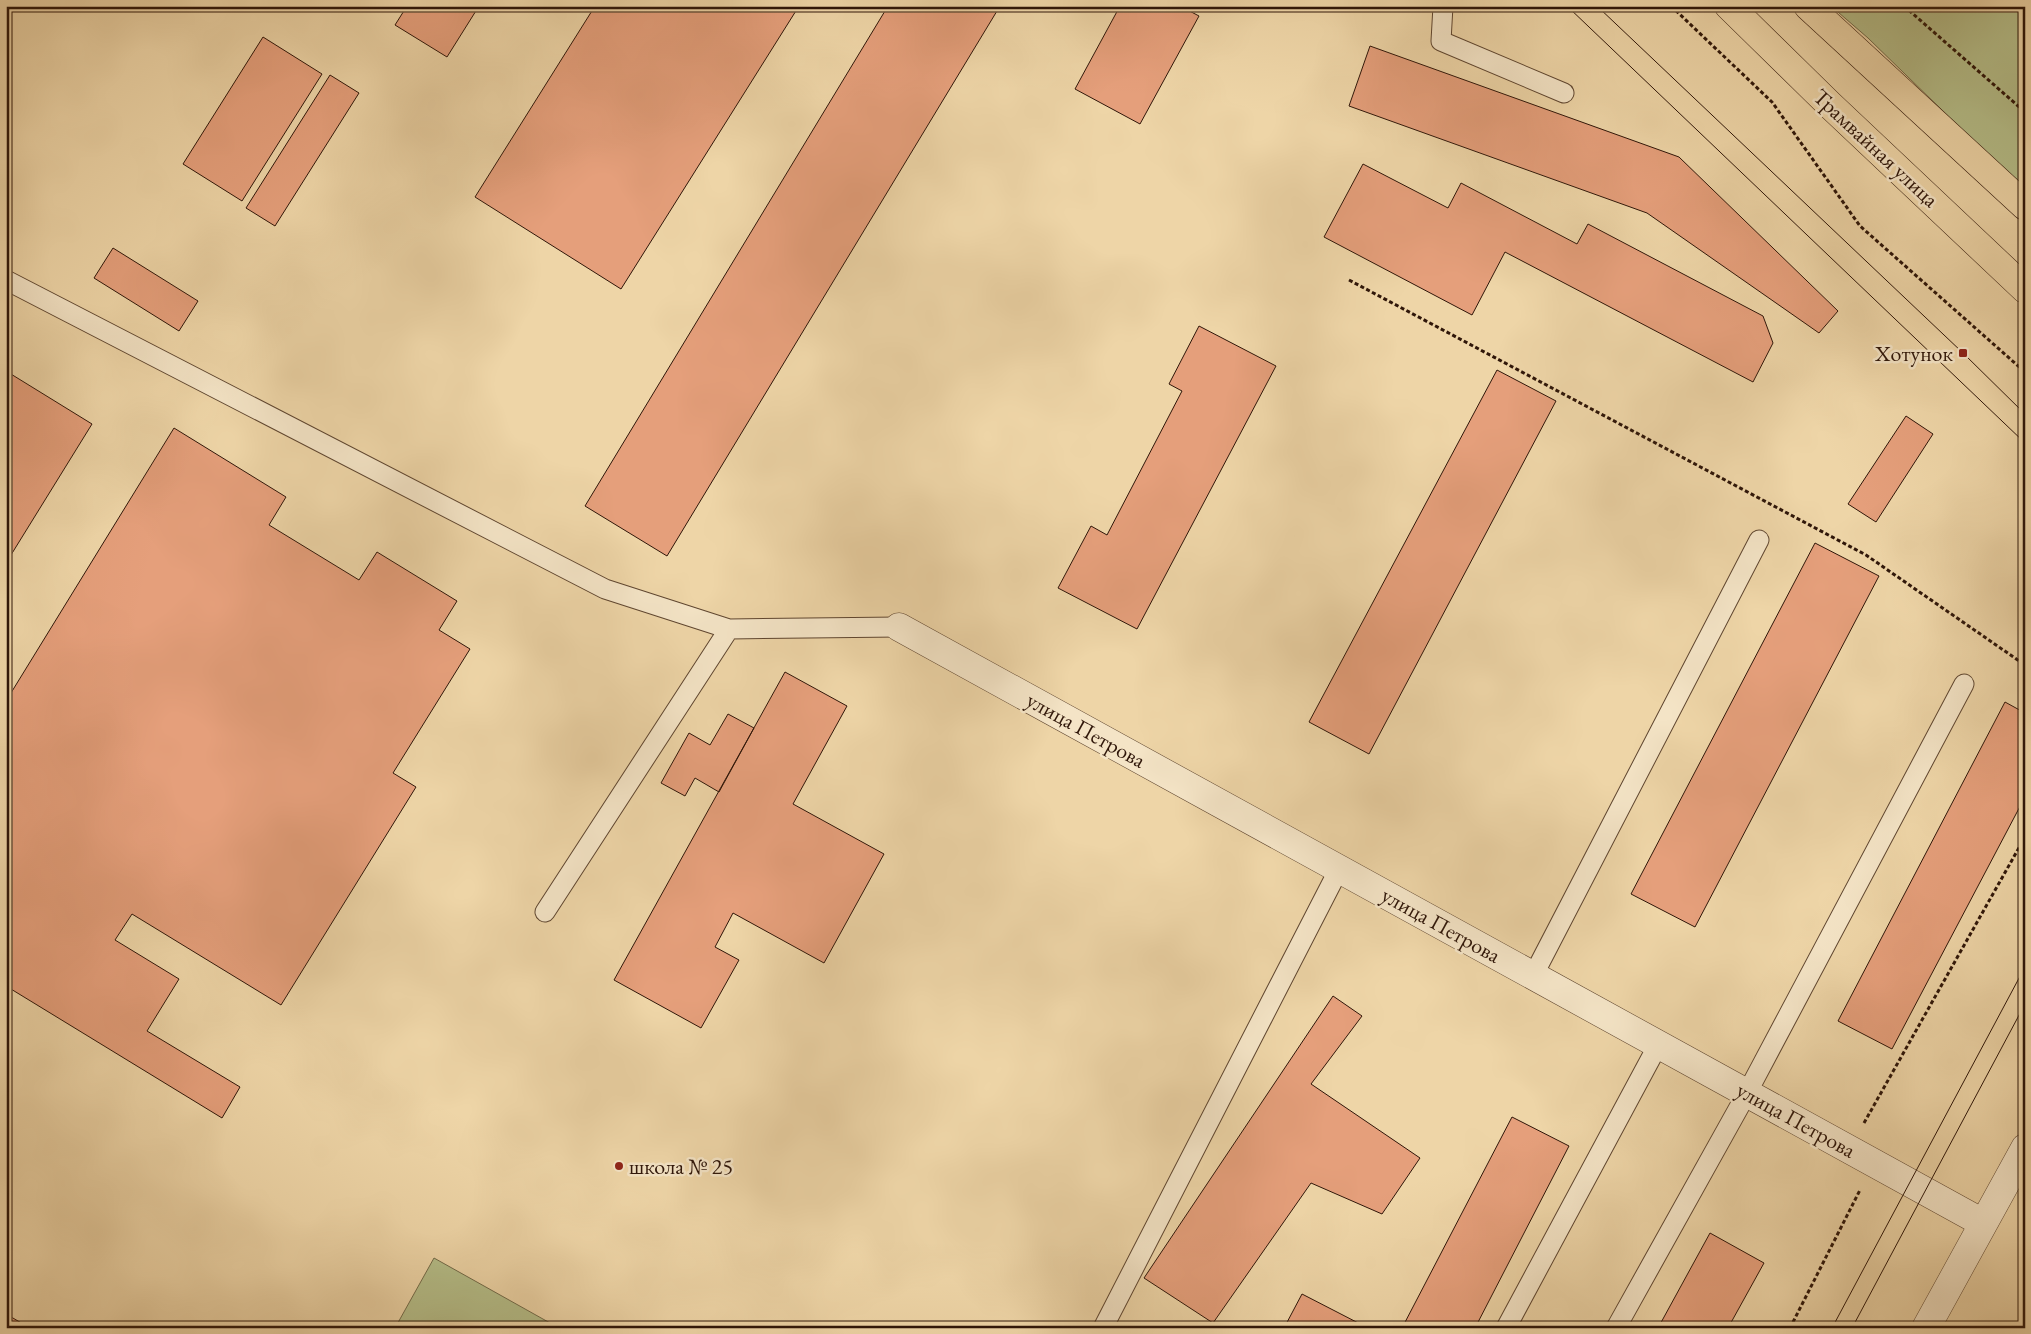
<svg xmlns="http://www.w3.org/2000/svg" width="2031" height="1334" viewBox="0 0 2031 1334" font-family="'EB Garamond',serif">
  <rect width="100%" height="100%" fill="#eed5a7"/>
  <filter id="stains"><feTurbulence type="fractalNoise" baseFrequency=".004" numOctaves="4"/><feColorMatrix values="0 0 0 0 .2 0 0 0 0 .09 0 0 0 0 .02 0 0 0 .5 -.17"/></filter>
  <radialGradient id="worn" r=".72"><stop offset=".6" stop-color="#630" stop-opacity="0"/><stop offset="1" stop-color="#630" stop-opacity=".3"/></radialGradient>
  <path fill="#b5be89" stroke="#726a49" d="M1831 6H2025V184H2018L1868 38Z
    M434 1258 559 1328H395Z"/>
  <path fill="#e59f7b" stroke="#2f1609" d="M407 6H479L447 57 395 25Z
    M595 6H799L621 289 475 197Z
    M888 6H1000L667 556 585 506Z
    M1120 6H1180L1199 16 1140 124 1075 89Z
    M263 37 322 74 242 201 183 164Z
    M1370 46 1679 157 1838 311 1819 333 1647 213 1349 106Z
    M330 75 359 93 275 226 246 208Z
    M1363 164 1448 208 1461 183 1577 244 1588 224 1763 316 1773 343 1753 382 1505 252 1472 315 1324 237Z
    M113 248 198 301 179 331 94 278Z
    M1199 326 1276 366 1137 629 1058 588 1091 526 1107 535 1182 391 1169 384Z
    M1497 370 1556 401 1369 754 1309 722Z
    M6 371 92 424 6 563Z
    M1906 416 1933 434 1876 522 1848 504Z
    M174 428 286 497 269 525 359 580 377 552 457 601 439 630 470 649 393 773 416 787 281 1005 132 914 115 940 179 979 147 1031 240 1087 222 1118 6 986V701Z
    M1815 543 1879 576 1695 927 1631 894Z
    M785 672 847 706 793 804 884 854 824 963 733 913 715 947 739 960 701 1028 614 980Z
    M2005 702 2025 713V797L1892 1049 1838 1021Z
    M728 714 754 728 719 792 695 778 685 796 661 783 689 733 710 745Z
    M1333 996 1362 1016 1311 1084 1420 1158 1382 1214 1311 1183 1213 1323 1144 1278Z
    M1512 1117 1569 1146 1475 1328H1402Z
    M1710 1233 1764 1263 1728 1328H1658Z
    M1302 1294 1368 1328H1284Z
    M6 1314 30 1328H6Z"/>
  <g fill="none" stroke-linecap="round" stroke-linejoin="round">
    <g stroke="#5f4630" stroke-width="21">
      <path id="service" d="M1443 6 1441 41 1564 93
        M6 280 605 589 729 629 899 627
        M545 912 729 629
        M1533 976 1759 540
        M1103 1328 1339 869
        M1506 1328 1658 1045
        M1616 1328 1747 1093 1964 684"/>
    </g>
    <g stroke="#5f4630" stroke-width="29">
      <path id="minor" d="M899 627 1983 1223"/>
    </g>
    <g stroke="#5f4630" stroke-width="29">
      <path id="tertiary" d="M1926 1328 2025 1148"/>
    </g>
    <g stroke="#2f1609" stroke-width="29">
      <path id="primary" d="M1729 6 1829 104 2025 289
        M1808 6 2025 206"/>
    </g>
    <path stroke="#2f1609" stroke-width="3" stroke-dasharray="4 2.5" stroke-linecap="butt" d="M1671 6 1772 102 1860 226 2025 372
      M1904 6 2025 112
      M1349 280 1866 555 2025 665
      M1864 1123 2025 837
      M1790 1328 1860 1190"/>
    <use href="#service" stroke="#f4e4c6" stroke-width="19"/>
    <use href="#minor" stroke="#f4e4c6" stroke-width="28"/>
    <use href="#tertiary" stroke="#f4e4c6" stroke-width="28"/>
    <use href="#primary" stroke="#eed5a7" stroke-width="28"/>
    <path stroke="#2f1609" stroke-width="1" d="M1567 6 2025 443
      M1597 6 1963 353 2025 414
      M1832 1328 2025 967
      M1852 1328 2025 1004"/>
  </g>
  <g fill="#8f2418" stroke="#f4e4c6" stroke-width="2">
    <rect x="1958" y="348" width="10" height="10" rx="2.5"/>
    <circle cx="619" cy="1166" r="5"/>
  </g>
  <g text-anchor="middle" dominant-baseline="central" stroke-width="5" stroke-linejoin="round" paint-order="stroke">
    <g font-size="22" fill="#2f1609" stroke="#f4e4c6">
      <text transform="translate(1876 148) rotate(43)">Трамвайная улица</text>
      <text transform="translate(1086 730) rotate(29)">улица Петрова</text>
      <text transform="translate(1441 925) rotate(29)">улица Петрова</text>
      <text transform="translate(1796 1120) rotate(29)">улица Петрова</text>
    </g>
    <g font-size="22" fill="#2f1609" stroke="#f4e4c6" text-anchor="end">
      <text x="1953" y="353">Хотунок</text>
      <text x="629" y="1166" text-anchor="start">школа № 25</text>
    </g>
  </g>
  <rect width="2031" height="1334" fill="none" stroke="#eed5a7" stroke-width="25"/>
  <rect x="8" y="8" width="2016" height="1319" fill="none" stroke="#2f1609" stroke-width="2.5"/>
  <rect x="12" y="12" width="2006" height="1309" fill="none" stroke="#2f1609"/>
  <rect width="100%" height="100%" filter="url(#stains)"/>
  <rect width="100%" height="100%" fill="url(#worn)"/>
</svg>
